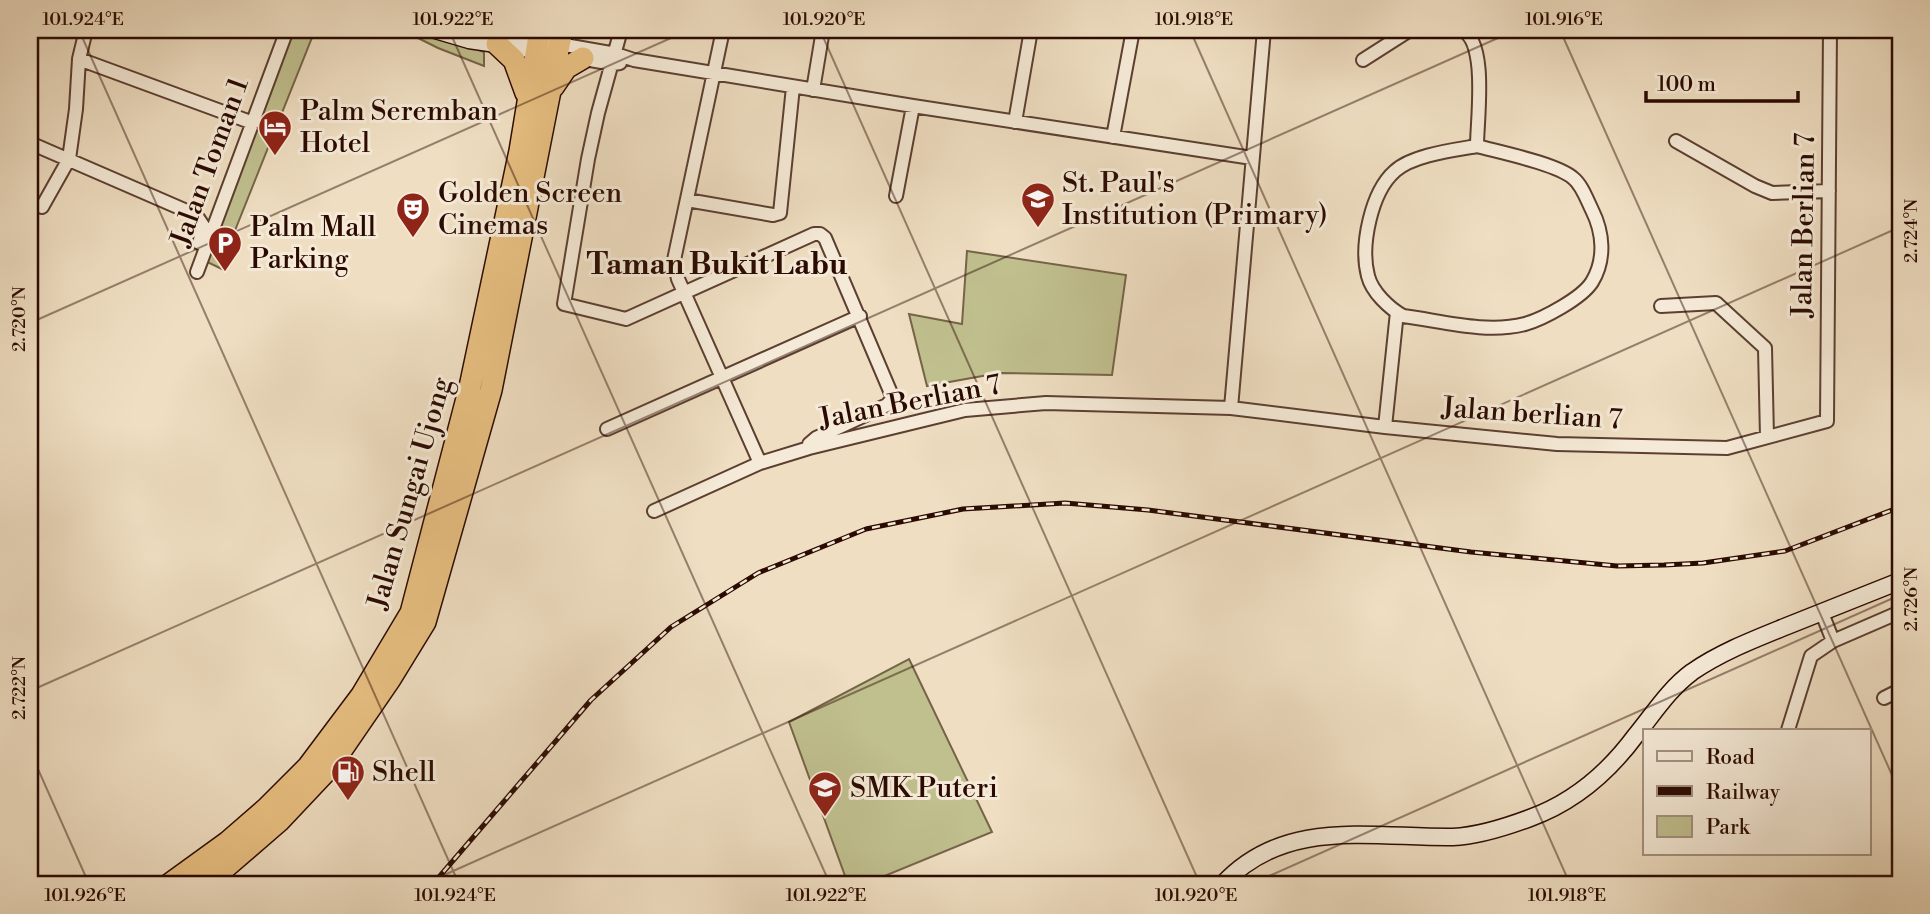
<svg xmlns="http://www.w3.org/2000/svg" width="1930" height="914" viewBox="0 0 1930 914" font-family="'Libre Bodoni',serif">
  <rect width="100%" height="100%" fill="#efdec2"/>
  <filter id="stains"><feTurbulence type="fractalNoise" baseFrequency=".00286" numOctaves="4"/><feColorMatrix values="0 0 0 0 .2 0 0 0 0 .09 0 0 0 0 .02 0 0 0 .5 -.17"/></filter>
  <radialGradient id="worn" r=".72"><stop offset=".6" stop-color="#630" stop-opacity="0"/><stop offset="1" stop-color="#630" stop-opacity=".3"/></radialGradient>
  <path fill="#c0bf8e" stroke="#766448" stroke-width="2" d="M293 30H315L230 243 222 269 203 260Z
    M402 30H427L484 52V66L438 48Z
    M967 251 1126 275 1112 375 999 373 927 386 909 314 962 324Z
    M909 659 992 832 865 884H848L789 722Z"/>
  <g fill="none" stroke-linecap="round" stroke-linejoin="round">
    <g stroke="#5c3f31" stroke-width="16">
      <path id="street" d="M621 30 598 113 588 159 564 304 626 319 814 234H820L825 238 893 398 887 405 816 438 809 444
        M723 30 674 260 678 279 760 463
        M1462 30C1488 42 1477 120 1477 146
        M559 44 616 54 634 60 913 106 1252 158
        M579 58 613 64 620 63
        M79 59 253 123
        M1363 60 1410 30
        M813 90 823 30
        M1015 122 1031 30
        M1113 137 1133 30
        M1676 141 1755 186 1772 193 1829 191
        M30 143 196 215 204 227 199 243
        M1477 146C1499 152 1557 164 1573 178 1582 185 1587 200 1592 210 1603 232 1606 259 1592 282 1582 298 1543 319 1525 324 1486 334 1442 321 1403 316 1389 308 1372 292 1368 276 1360 246 1371 192 1395 171 1412 155 1454 150 1477 146Z
        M896 196 913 106
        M687 200 773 215 780 213 793 87
        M42 207 69 159 76 109 79 59 86 30
        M197 272 287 30
        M1661 306 1716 303 1765 348 1767 437
        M1231 408 1264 30
        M1385 427 1397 312
        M607 429 860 316
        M654 511 760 463 809 448 965 410 1046 403 1231 408 1385 427 1557 444 1727 448 1827 421 1830 30
        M1822 613 1833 641
        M1884 698 1900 690
        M1788 730 1811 656 1833 641 1900 612"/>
    </g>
    <g stroke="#2b0a01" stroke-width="19">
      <path id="secondary" d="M435 30 469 40 548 52
        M494 30 543 41
        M1223 884C1285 817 1372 838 1453 837 1478 836 1506 827 1530 818 1574 802 1608 773 1636 735 1654 713 1669 689 1692 672 1721 652 1755 639 1787 626 1825 611 1863 596 1900 581"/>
    </g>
    <g stroke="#2b0a01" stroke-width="24">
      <path id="highway" d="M497 44 514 60 526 93
        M553 87 566 68 583 58
        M170 884 228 842 267 808 308 767 362 695 411 613 470 387 520 151 540 30
        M206 884 279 821 329 768 390 679 425 622 491 390 562 30"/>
    </g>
    <use href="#street" stroke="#f5ead7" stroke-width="12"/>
    <use href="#secondary" stroke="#f5ead7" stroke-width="16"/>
    <use href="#highway" stroke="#e8bf81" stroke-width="21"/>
    <g stroke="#2b0a01" stroke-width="5">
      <path id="rail" d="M433 884 591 700 671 627 758 573 866 529 963 509 1065 503 1148 510 1471 552 1617 566 1664 565 1703 563 1785 551 1900 507"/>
    </g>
    <use href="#rail" stroke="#f5ead7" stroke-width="2.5" stroke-dasharray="8" stroke-linecap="butt"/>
  </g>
  <path fill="none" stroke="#2b0a01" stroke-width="2" stroke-opacity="0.45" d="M79 30 459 884M449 30 830 884M820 30 1200 884M1190 30 1570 884M1560 30 1900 793M30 323 689 30M30 691 1516 30M30 751 89 884M424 884 1900 227M1251 884 1900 595"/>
  <defs>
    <g id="hotel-pin" transform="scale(1.75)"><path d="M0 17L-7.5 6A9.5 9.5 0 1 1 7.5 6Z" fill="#8f2418" stroke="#f5ead7"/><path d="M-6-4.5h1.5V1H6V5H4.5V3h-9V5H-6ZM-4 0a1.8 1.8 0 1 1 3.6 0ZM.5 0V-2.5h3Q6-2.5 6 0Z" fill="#fff"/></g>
    <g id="school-pin" transform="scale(1.75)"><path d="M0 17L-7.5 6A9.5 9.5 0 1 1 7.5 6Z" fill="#8f2418" stroke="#f5ead7"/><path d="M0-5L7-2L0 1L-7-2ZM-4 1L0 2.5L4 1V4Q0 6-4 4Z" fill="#fff"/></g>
    <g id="theatre-pin" transform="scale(1.75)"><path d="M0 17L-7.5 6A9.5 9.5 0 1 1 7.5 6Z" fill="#8f2418" stroke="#f5ead7"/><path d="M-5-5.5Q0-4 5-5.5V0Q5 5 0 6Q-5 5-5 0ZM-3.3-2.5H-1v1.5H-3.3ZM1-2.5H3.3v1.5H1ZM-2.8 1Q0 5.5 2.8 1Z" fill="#fff"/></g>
    <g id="parking-pin" transform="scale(1.75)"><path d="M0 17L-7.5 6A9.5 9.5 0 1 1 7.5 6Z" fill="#8f2418" stroke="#f5ead7"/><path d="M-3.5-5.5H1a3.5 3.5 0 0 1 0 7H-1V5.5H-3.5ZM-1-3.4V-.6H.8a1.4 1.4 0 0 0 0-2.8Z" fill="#fff"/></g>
    <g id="fuel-pin" transform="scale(1.75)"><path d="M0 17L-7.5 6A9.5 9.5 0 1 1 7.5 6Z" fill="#8f2418" stroke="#f5ead7"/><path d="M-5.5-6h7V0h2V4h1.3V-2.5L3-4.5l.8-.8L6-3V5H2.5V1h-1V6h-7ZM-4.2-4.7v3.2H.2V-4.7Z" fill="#fff"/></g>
  </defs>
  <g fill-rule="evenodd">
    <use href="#hotel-pin" x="275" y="127"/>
    <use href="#school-pin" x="1038" y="199"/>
    <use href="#theatre-pin" x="413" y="209"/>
    <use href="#parking-pin" x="225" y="243"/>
    <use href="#fuel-pin" x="348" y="772"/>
    <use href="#school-pin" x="825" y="788"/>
  </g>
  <g text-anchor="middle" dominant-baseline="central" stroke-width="6" stroke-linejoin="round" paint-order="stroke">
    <g font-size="28" fill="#2b0a01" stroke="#f5ead7" text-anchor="start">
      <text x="300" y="111">Palm Seremban<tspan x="300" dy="32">Hotel</tspan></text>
      <text x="1062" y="183">St. Paul's<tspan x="1062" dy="32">Institution (Primary)</tspan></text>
      <text x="438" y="193">Golden Screen<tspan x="438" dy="32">Cinemas</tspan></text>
      <text x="250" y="227">Palm Mall<tspan x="250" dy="32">Parking</tspan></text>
      <text x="372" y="772">Shell</text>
      <text x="850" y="788">SMK Puteri</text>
    </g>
    <g font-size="28" fill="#2b0a01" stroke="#f5ead7">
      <text transform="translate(210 162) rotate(-70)">Jalan Toman 1</text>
      <text transform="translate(1804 225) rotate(-89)">Jalan Berlian 7</text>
      <text transform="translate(910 402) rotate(-11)">Jalan Berlian 7</text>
      <text transform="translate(1532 414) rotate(4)">Jalan berlian 7</text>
      <text transform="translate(410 493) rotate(-74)">Jalan Sungai Ujong</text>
    </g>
    <g font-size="30" font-weight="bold" fill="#2b0a01" stroke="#f5ead7">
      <text x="717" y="265">Taman Bukit Labu</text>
    </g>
  </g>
  <rect width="1930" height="914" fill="none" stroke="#efdec2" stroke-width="77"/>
  <rect x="1643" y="729" width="228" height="126" fill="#f5ead7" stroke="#a49081" stroke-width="2"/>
  <rect x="1657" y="751" width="35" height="10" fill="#f5ead7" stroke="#a49081" stroke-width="2"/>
  <text x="1706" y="764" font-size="21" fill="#2b0a01">Road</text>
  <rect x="1657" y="786" width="35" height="10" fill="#2b0a01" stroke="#a49081" stroke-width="2"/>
  <text x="1706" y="799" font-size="21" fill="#2b0a01">Railway</text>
  <rect x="1657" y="816" width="35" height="21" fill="#c0bf8e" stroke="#a49081" stroke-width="2"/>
  <text x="1706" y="834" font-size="21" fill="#2b0a01">Park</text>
  <path d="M1646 91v10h152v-10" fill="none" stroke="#2b0a01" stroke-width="3.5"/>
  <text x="1657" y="91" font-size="21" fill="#2b0a01" stroke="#f5ead7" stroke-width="5" paint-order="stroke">100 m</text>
  <rect x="38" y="38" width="1854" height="838" fill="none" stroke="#2b0a01" stroke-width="2.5"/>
  <g font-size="18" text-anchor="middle" fill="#2b0a01">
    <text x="83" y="25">101.924°E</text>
    <text x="453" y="25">101.922°E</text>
    <text x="824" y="25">101.920°E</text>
    <text x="1194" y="25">101.918°E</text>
    <text x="1564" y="25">101.916°E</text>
    <text transform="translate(1911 231) rotate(-90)" y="6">2.724°N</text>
    <text transform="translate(19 319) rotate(-90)" y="6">2.720°N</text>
    <text transform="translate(1911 599) rotate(-90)" y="6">2.726°N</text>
    <text transform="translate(19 688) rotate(-90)" y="6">2.722°N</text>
    <text x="85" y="901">101.926°E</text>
    <text x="455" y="901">101.924°E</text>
    <text x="826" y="901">101.922°E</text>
    <text x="1196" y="901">101.920°E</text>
    <text x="1567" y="901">101.918°E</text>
  </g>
  <rect width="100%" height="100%" filter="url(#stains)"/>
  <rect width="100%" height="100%" fill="url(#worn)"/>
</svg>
